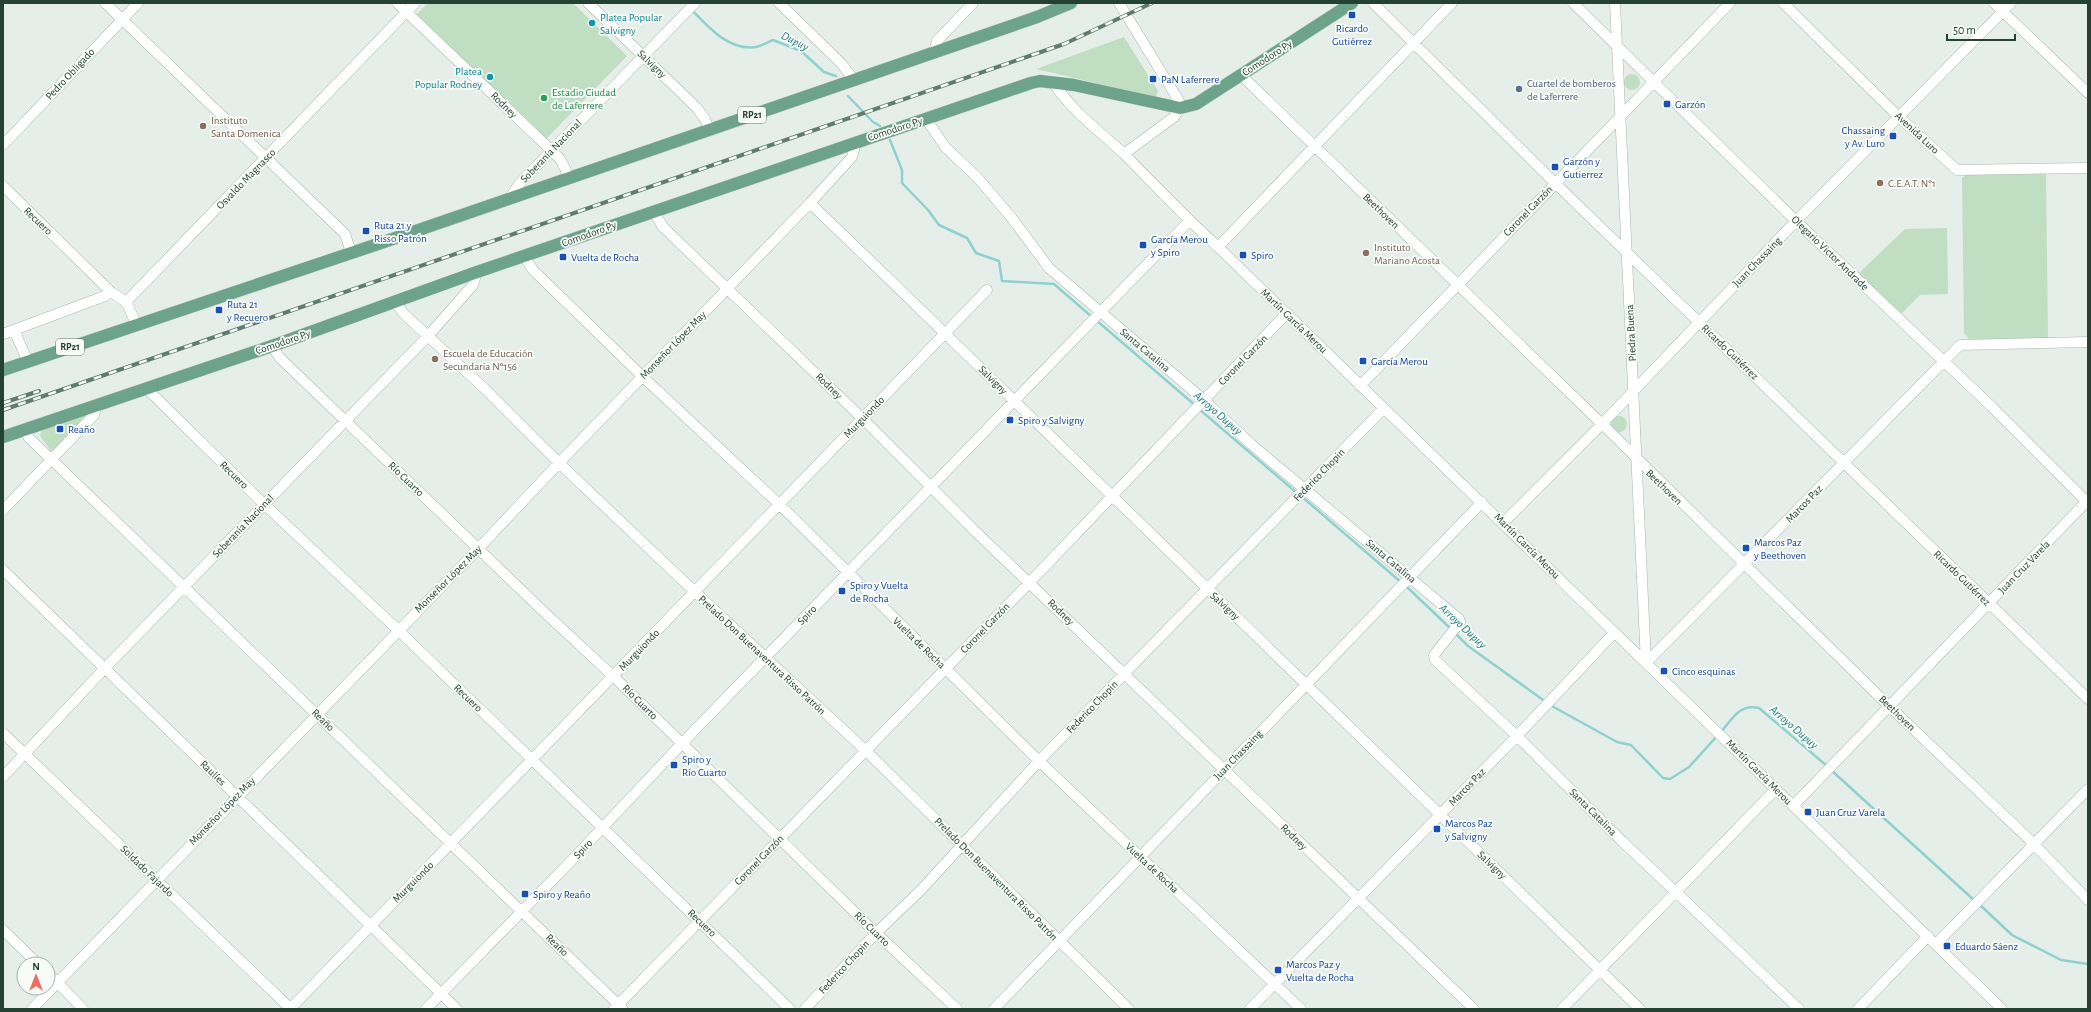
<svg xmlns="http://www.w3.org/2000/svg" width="2091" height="1012" viewBox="0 0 2091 1012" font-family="'Alegreya Sans',sans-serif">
  <rect width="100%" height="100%" fill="#e6eee9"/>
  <path fill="#c0dfc2" d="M428 3H573L627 56 545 140 416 15Z
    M1124 37 1158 91 1156 97 1036 69Z
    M1624 82a8 8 0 1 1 16 0a8 8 0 1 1-16 0Z
    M2046 174 2048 339H1969L1964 333 1962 178 1966 175Z
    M1947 228 1948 294 1920 295 1900 315 1858 274 1905 229Z
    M87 412 89 415 53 451 50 450 40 436 42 429Z
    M1611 424a8 8 0 1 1 16 0a8 8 0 1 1-16 0Z"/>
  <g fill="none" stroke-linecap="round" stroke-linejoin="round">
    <path stroke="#90d1cf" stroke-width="2.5" d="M691 9C708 27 729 51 756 47 762 46 768 42 773 40L801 51 824 72 836 76
      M848 96 873 122 880 126
      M890 140 902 170V183L928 210 939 225 967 238 976 253 999 261 1002 281 1054 284 1092 317
      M1096 320 1196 406
      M1199 409 1297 493
      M1301 496 1402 583
      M1406 586 1451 629
      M1455 633 1468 646 1546 702
      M1550 705 1617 742 1631 745 1663 778 1670 779 1689 767 1718 735
      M1721 732C1733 718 1739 704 1759 708L1827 766
      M1831 770 1975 901
      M1979 904 2012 935 2061 960 2088 964"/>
    <g stroke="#a8b7af" stroke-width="11">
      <path id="minor" d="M105 3 345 234 351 252
        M397 3 552 151 560 159 570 178
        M588 3 697 108 705 119 709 130
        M779 3 841 63 854 80
        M1119 3 1179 101 1180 108 1174 117 1124 154
        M1373 3 1555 183 2088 699
        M1573 3 1796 221 1991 406 2088 503
        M1615 3 1646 663
        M1783 3 1899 117 1957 170 2088 168
        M1994 3 2088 93
        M934 53 937 41 973 3
        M1241 75 1602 424 1889 706 2034 844 2088 900
        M1053 82C1071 111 1100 131 1124 154 1155 185 1185 217 1218 247L2002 1009
        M926 119 946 148 977 177 1011 217 1049 268 1204 400 1251 444 1459 619 1460 622 1434 655 1435 660 1517 736 1623 842 1799 1009
        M3 145 138 3
        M3 186 111 292 126 302 137 325
        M510 198 519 184 695 3
        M810 203C1088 470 1363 740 1640 1009
        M653 211 663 227 863 419 977 533 1474 1009
        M1218 247 1452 3
        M524 256 533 270 643 377 780 505 1039 761 1301 1009
        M126 302 415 3
        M395 302 404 314 484 388 559 463 695 592 865 750 1129 1009
        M14 330 28 362
        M3 334 105 296 111 292
        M272 346 280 358 543 611 613 676 876 933 957 1009
        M1360 386 1730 3
        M146 388 264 504 398 630 790 1009
        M25 430 29 438 622 1008
        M3 510 94 415 97 404
        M1503 523 1602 424 1796 221 2011 3
        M3 570 457 1009
        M1646 663 1960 345 2088 342
        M3 733 291 1009
        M3 777 105 668 428 336 473 285 477 272
        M1793 806 2088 500
        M3 930 38 964
        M1936 944 2088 789
        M48 973 83 1009
        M32 1009 478 549 559 463 810 203 852 157 856 142
        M290 1009 987 290
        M426 1009 572 860 689 736 1189 221
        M614 1009 1030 582 1287 313
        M805 1009 876 933 921 890 1039 761 1384 408
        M994 1009 1482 502
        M1250 1009 1517 736 1614 633
        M1562 1009 1775 790
        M1858 1009 1928 936"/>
    </g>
    <g stroke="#c2cac6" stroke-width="13">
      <path id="major" d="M3 370 375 245 1037 17 1071 3
        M3 437 272 346 477 272 1031 83 1040 81 1074 85 1180 108 1196 104 1352 3"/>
    </g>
    <use href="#minor" stroke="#fff" stroke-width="10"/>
    <use href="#major" stroke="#6ca38a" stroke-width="12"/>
    <g stroke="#607c6f" stroke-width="4">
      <path id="rail" d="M3 403 39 391
        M3 410 1064 44 1152 3"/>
    </g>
    <use href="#rail" stroke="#f7fbf8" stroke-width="2.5" stroke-dasharray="8" stroke-linecap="butt"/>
  </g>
  <g fill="#1a4fb4" stroke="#f7fbf8" stroke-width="1.5">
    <rect x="1348" y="11" width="8" height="8" rx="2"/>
    <rect x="1149" y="75" width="8" height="8" rx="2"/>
    <rect x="1663" y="100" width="8" height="8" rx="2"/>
    <rect x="1889" y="132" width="8" height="8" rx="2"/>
    <rect x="1551" y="163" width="8" height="8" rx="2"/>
    <rect x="362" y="227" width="8" height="8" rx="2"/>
    <rect x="1139" y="241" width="8" height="8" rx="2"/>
    <rect x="1239" y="251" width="8" height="8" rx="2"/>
    <rect x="559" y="253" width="8" height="8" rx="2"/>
    <rect x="215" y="306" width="8" height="8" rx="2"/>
    <rect x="1359" y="357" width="8" height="8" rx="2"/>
    <rect x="1006" y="416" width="8" height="8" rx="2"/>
    <rect x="56" y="425" width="8" height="8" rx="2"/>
    <rect x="1742" y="544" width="8" height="8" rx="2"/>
    <rect x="838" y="587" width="8" height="8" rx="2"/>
    <rect x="1660" y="667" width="8" height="8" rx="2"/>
    <rect x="670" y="761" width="8" height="8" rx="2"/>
    <rect x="1804" y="808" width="8" height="8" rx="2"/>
    <rect x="1433" y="825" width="8" height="8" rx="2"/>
    <rect x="521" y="890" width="8" height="8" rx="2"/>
    <rect x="1943" y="942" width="8" height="8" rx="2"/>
    <rect x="1274" y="966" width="8" height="8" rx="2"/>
  </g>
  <g fill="#0f9aa8" stroke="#f7fbf8" stroke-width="1.5">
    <circle cx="592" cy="23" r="4"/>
    <circle cx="490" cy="77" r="4"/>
  </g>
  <circle fill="#5c6f8a" stroke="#f7fbf8" stroke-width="1.5" cx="1519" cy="89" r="4"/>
  <circle fill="#2e9e5b" stroke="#f7fbf8" stroke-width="1.5" cx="544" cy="98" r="4"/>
  <g fill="#8d6e63" stroke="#f7fbf8" stroke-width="1.5">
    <circle cx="203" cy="126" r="4"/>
    <circle cx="1880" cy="183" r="4"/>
    <circle cx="1366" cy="253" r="4"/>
    <circle cx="435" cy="359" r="4"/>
  </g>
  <g text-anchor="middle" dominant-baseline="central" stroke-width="3.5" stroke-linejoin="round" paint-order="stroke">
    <g fill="#f7fbf8" stroke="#64796f" stroke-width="1">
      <rect x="738" y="107" width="28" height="16" rx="3"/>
      <rect x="56" y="339" width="28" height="16" rx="3"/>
    </g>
    <g font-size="10" font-weight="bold" fill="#254134">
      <text x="752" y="115">RP21</text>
      <text x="70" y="347">RP21</text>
    </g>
    <g font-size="11" fill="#0d838f" stroke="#f7fbf8" text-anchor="start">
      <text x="600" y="17">Platea Popular<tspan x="600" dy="13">Salvigny</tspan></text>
      <text x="482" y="71" text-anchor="end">Platea<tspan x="482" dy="13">Popular Rodney</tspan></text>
    </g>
    <g font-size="11" fill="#164399" stroke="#f7fbf8" text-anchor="start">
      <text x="1352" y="28" text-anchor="middle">Ricardo<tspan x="1352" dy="13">Gutiérrez</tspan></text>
      <text x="1161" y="79">PaN Laferrere</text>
      <text x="1675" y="104">Garzón</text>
      <text x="1885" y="130" text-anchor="end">Chassaing<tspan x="1885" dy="13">y Av. Luro</tspan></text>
      <text x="1563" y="161">Garzón y<tspan x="1563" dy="13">Gutierrez</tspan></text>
      <text x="374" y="225">Ruta 21 y<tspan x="374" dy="13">Risso Patrón</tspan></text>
      <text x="1151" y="239">García Merou<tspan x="1151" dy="13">y Spiro</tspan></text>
      <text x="1251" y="255">Spiro</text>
      <text x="571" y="257">Vuelta de Rocha</text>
      <text x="227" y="304">Ruta 21<tspan x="227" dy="13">y Recuero</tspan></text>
      <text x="1371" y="361">García Merou</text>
      <text x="1018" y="420">Spiro y Salvigny</text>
      <text x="68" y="429">Reaño</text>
      <text x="1754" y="542">Marcos Paz<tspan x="1754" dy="13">y Beethoven</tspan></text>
      <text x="850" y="585">Spiro y Vuelta<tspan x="850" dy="13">de Rocha</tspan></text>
      <text x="1672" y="671">Cinco esquinas</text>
      <text x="682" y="759">Spiro y<tspan x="682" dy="13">Río Cuarto</tspan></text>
      <text x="1816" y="812">Juan Cruz Varela</text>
      <text x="1445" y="823">Marcos Paz<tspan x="1445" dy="13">y Salvigny</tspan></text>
      <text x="533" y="894">Spiro y Reaño</text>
      <text x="1955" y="946">Eduardo Sáenz</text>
      <text x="1286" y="964">Marcos Paz y<tspan x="1286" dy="13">Vuelta de Rocha</tspan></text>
    </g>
    <g font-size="11" fill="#254134" stroke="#f7fbf8">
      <text transform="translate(1267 58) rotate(-33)">Comodoro Py</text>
      <text transform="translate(652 64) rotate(44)">Salvigny</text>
      <text transform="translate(70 74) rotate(-47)">Pedro Obligado</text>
      <text transform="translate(504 105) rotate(44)">Rodney</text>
      <text transform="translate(895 129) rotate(-18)">Comodoro Py</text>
      <text transform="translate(1917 133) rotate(43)">Avenida Luro</text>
      <text transform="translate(551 151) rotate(-46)">Soberanía Nacional</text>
      <text transform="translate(246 179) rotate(-46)">Osvaldo Magnasco</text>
      <text transform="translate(1381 211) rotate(44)">Beethoven</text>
      <text transform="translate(1528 211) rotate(-46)">Coronel Garzón</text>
      <text transform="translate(38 221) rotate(44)">Recuero</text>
      <text transform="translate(589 234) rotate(-20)">Comodoro Py</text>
      <text transform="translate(1830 253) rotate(44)">Olegario Victor Andrade</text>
      <text transform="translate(1757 262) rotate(-46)">Juan Chassaing</text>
      <text transform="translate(1294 321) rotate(44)">Martín García Merou</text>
      <text transform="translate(1631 333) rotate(-93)">Piedra Buena</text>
      <text transform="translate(283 342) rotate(-19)">Comodoro Py</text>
      <text transform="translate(673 345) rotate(-46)">Monseñor López May</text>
      <text transform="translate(1145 350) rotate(40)">Santa Catalina</text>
      <text transform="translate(1730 352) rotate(44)">Ricardo Gutiérrez</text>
      <text transform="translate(1243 360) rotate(-46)">Coronel Garzón</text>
      <text transform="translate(993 380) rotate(45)">Salvigny</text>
      <text transform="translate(829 386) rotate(44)">Rodney</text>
      <text transform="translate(864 417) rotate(-46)">Murguiondo</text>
      <text transform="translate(234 475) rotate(44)">Recuero</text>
      <text transform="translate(1319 475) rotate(-46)">Federico Chopin</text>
      <text transform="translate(406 479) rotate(44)">Río Cuarto</text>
      <text transform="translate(1664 487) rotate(44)">Beethoven</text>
      <text transform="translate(1804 504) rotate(-46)">Marcos Paz</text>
      <text transform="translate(243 526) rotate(-46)">Soberanía Nacional</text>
      <text transform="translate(1527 546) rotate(45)">Martín García Merou</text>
      <text transform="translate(1391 561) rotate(40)">Santa Catalina</text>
      <text transform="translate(2024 567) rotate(-46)">Juan Cruz Varela</text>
      <text transform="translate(1962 578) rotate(44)">Ricardo Gutiérrez</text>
      <text transform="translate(448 579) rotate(-45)">Monseñor López May</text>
      <text transform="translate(1225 606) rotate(43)">Salvigny</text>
      <text transform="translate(1061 612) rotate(44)">Rodney</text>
      <text transform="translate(807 615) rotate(-46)">Spiro</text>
      <text transform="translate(985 628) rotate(-46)">Coronel Garzón</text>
      <text transform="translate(919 643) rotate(44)">Vuelta de Rocha</text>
      <text transform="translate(639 650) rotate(-46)">Murguiondo</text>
      <text transform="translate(762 655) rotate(43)">Prelado Don Buenaventura Risso Patrón</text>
      <text transform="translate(468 698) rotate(44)">Recuero</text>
      <text transform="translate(640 702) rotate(45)">Río Cuarto</text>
      <text transform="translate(1092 707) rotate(-46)">Federico Chopin</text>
      <text transform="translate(1897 713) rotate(44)">Beethoven</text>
      <text transform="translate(323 720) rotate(44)">Reaño</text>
      <text transform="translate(1238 755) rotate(-46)">Juan Chassaing</text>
      <text transform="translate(1759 772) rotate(45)">Martín García Merou</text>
      <text transform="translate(213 773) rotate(44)">Raulíes</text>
      <text transform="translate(1467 787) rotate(-46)">Marcos Paz</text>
      <text transform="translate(222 811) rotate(-46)">Monseñor López May</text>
      <text transform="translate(1593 812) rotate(45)">Santa Catalina</text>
      <text transform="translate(1294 837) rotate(44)">Rodney</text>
      <text transform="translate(583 849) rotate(-47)">Spiro</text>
      <text transform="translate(759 860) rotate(-46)">Coronel Garzón</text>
      <text transform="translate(1492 865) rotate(44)">Salvigny</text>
      <text transform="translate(1152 868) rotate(43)">Vuelta de Rocha</text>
      <text transform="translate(147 871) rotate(44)">Soldado Fajardo</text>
      <text transform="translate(996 879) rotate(45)">Prelado Don Buenaventura Risso Patrón</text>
      <text transform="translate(413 882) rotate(-45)">Murguiondo</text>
      <text transform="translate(702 923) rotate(44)">Recuero</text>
      <text transform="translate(872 929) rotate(44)">Río Cuarto</text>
      <text transform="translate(557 945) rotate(44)">Reaño</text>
      <text transform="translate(844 967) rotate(-47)">Federico Chopin</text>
    </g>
    <g font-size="11" fill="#4e5e75" stroke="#f7fbf8" text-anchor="start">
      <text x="1527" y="83">Cuartel de bomberos<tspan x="1527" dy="13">de Laferrere</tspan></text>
    </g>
    <g font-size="11" fill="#27864d" stroke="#f7fbf8" text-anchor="start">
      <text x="552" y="92">Estadio Ciudad<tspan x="552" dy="13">de Laferrere</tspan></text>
    </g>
    <g font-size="11" fill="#785e54" stroke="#f7fbf8" text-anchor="start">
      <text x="211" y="120">Instituto<tspan x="211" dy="13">Santa Domenica</tspan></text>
      <text x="1888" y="183">C.E.A.T. Nº1</text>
      <text x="1374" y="247">Instituto<tspan x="1374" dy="13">Mariano Acosta</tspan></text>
      <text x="443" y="353">Escuela de Educación<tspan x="443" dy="13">Secundaria Nº156</tspan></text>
    </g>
    <g font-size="12" font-style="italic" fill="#207c7a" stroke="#f7fbf8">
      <text transform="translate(795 41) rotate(27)">Dupuy</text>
      <text transform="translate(1218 413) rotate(41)">Arroyo Dupuy</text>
      <text transform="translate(1463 626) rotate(43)">Arroyo Dupuy</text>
      <text transform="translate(1794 727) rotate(41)">Arroyo Dupuy</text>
    </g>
  </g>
  <rect width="2091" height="1012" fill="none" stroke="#254134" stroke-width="8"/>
  <g transform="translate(36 976)"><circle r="19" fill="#f7fbf8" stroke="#a3b1aa"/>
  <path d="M0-3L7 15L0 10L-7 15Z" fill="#ef6b64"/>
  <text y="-6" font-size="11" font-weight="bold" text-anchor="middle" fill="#254134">N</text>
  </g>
  <path d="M1947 34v6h68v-6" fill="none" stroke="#254134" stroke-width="2"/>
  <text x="1953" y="34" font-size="12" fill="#254134" stroke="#f7fbf8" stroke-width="3" paint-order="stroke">50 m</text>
</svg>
